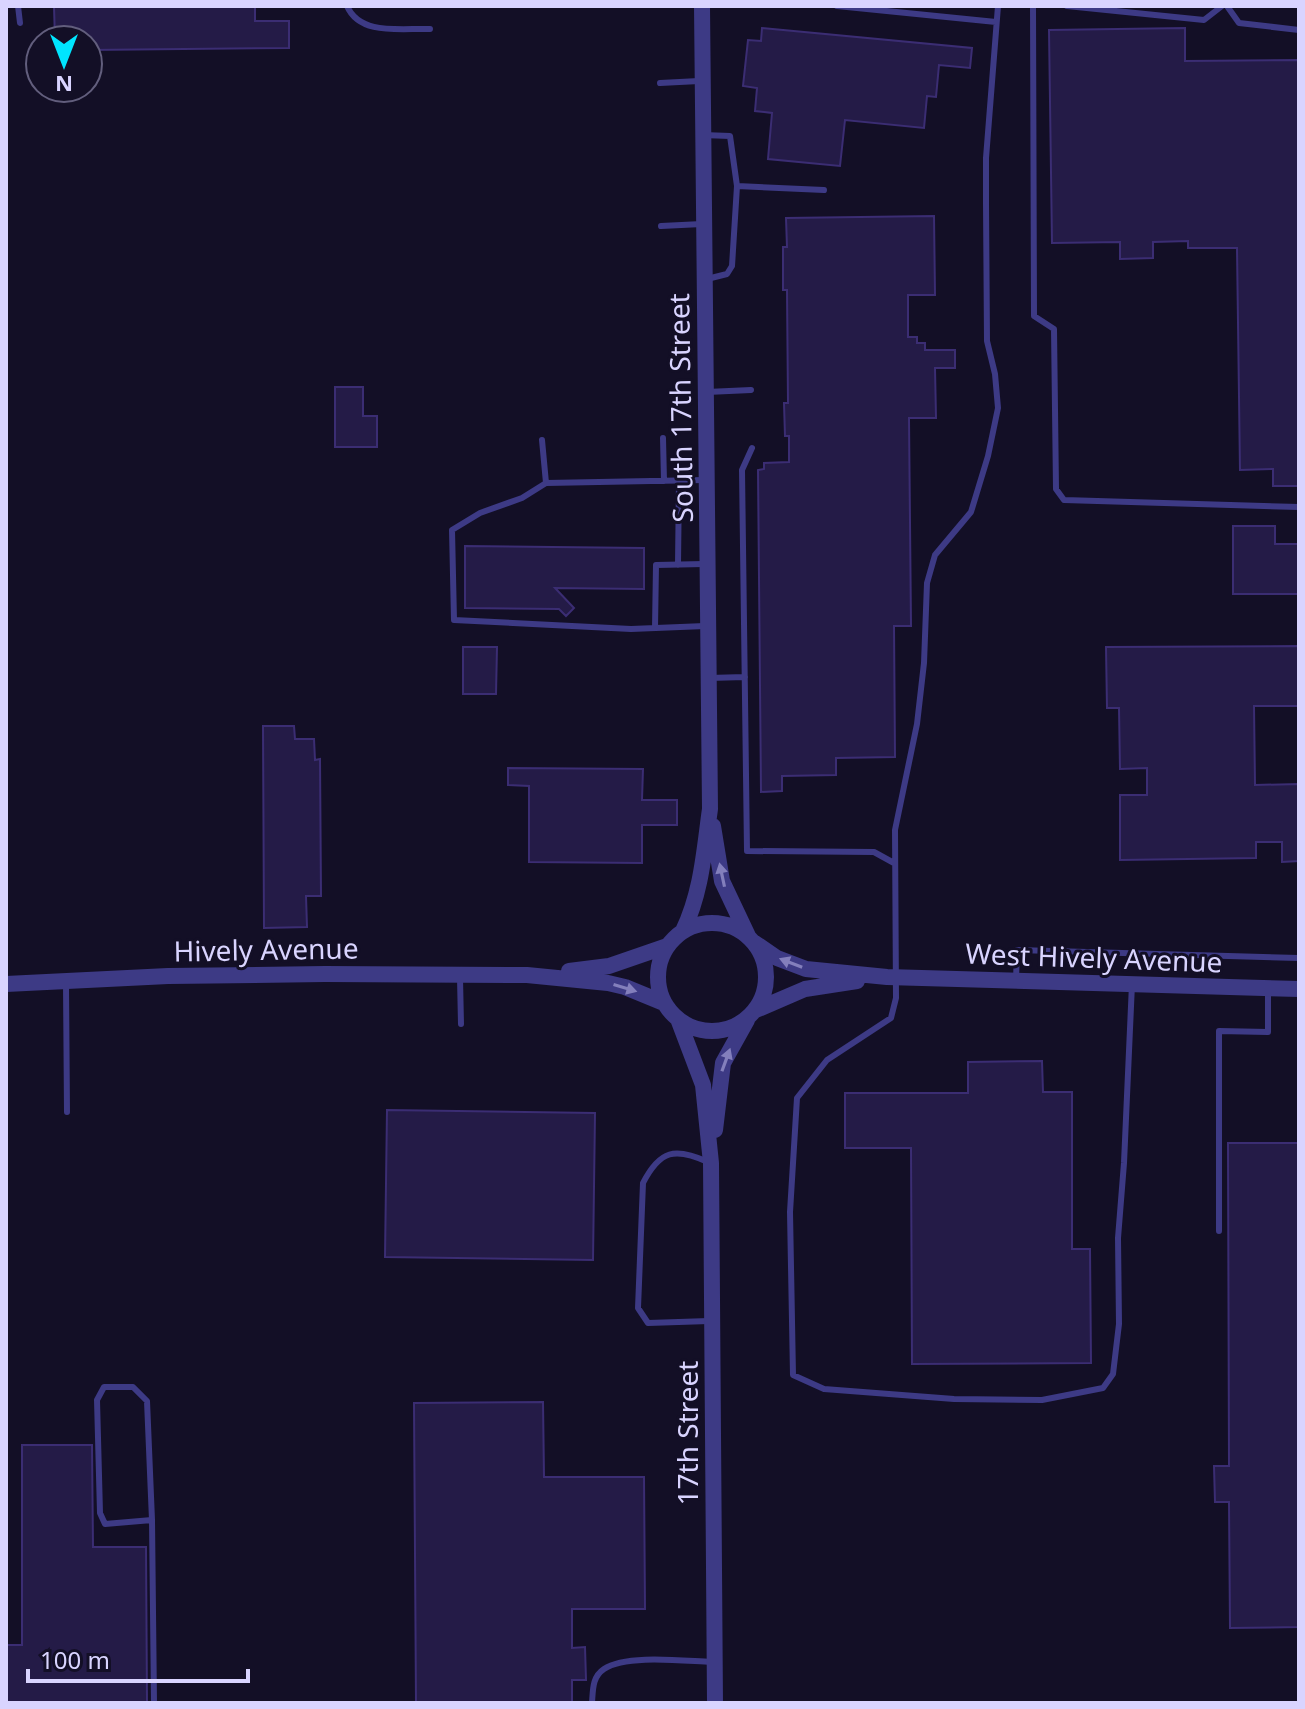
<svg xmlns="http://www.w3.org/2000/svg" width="1305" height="1709" viewBox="0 0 1305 1709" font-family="'Noto Sans',sans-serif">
  <rect width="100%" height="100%" fill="#130f26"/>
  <path fill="#241b47" stroke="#3b2d73" stroke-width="2" d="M54 6H255V21H289V48L88 50V40H55Z
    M762 28 972 48 970 68 939 65 936 97 927 96 924 128 845 120 840 166 768 159 772 113 755 111 757 88 743 86 748 40 761 41Z
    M1185 28V61L1299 60V486H1273V469L1240 470 1237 248H1188V241L1153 242V258L1120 259V242L1052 243 1049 30Z
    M934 216 935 295H908V337H917V343H925V350H955V368H935L936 418H909L911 626H894L895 757 836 758V775L782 776V791L761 792 758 470 764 469V463L789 462V436H785L784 403H788L787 290H783V247H787L786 218Z
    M335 387H363V416H377V447H335Z
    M1233 526H1275V544H1299V594H1233Z
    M465 546 644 548V589L555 588 574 608 566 616 559 609 465 608Z
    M1299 646V706H1254L1255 785 1299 784V861L1282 862V842H1256V858L1120 860V795H1147V768L1120 769 1119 708H1107L1106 647Z
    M463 647H497L496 694H463Z
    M263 726H294L295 739H314L315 760 320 759 321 896H306L307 927 264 928Z
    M508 768 643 769 642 800H677V825H642V863L529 862V786L508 785Z
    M1042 1061 1043 1092H1072V1249H1090L1091 1363 912 1364 911 1148H845V1093H968V1062Z
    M387 1110 595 1113 593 1260 385 1257Z
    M1228 1143H1299V1627L1230 1628 1229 1502H1215L1214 1466H1229Z
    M543 1402 544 1477H644L645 1609H572V1648L585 1647 586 1680H572V1703H416L414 1403Z
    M22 1445H92L93 1547H146L147 1703H6V1645H22Z"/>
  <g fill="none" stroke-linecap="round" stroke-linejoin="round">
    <path stroke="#3d3a85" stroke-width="6" d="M18 6 20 23
      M347 6C360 36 401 28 430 29
      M837 6 996 22
      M998 6 986 158V203L987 341 995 374 998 408 988 456 971 512 935 555 927 583 924 663 917 724 895 830 896 998 891 1018 827 1060 797 1098 790 1212 793 1375 824 1389 954 1399 1042 1400 1103 1388 1113 1374 1119 1324 1118 1238 1124 1163 1132 984
      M1033 6 1034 316 1054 329 1056 489 1064 500 1299 507
      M1067 6 1204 20 1222 6
      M1227 6 1239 23 1299 30
      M660 83 699 81
      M703 135 730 136 737 186 732 266 727 274 707 279
      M737 186 824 190
      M661 226 702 224
      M707 392 751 390
      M663 438 664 481
      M542 440 546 483
      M752 448 742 470 747 851 874 852 894 863
      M704 480 546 483 522 498 480 513 452 530 454 620 631 629 705 626
      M678 565 679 481
      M655 628 656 565 704 564
      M709 678 745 677
      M460 978 461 1024
      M1016 980 1017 950 1299 958
      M66 984 67 1112
      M708 1162C675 1147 660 1150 643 1183L638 1308 648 1323 709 1321
      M1219 1231V1031L1268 1032V988
      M152 1520 105 1524 100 1513 97 1400 104 1387H133L147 1401 152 1520 154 1703
      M592 1703C593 1690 592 1677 604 1669 626 1654 684 1661 711 1662"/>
    <path stroke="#3d3a85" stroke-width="16" d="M713 826 722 881 748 936
      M658 977a54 54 0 1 1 108 0a54 54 0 1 1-108 0Z
      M683 931C702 891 704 851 710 809L702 6
      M755 943 777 958 806 969 887 977 1299 989
      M569 971 609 966 667 946
      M6 984 168 976 325 974 527 975 608 983 625 987 664 1003
      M756 1010 805 989 857 981
      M678 1019 703 1085 711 1163 715 1703
      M715 1130 723 1063 747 1020"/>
  </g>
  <defs><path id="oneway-solid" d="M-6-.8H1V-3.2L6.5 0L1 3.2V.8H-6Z" transform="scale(2)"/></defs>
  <g fill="#837fbc">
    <use href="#oneway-solid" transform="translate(722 875) rotate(-102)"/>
    <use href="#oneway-solid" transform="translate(791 963) rotate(-159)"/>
    <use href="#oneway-solid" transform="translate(625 988) rotate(17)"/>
    <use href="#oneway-solid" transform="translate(726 1060) rotate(-70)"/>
  </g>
  <g text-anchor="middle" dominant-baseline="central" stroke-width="6" stroke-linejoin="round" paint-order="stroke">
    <g font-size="28" fill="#d9d4ff" stroke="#130f26">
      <text transform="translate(680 408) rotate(-91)">South 17th Street</text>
      <text transform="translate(266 949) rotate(-1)">Hively Avenue</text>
      <text transform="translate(1094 957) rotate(2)">West Hively Avenue</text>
      <text transform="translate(687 1433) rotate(-90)">17th Street</text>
    </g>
  </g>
  <rect width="1305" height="1709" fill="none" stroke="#d9d4ff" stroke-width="16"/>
  <g transform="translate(64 64) rotate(180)"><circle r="38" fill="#130f26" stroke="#625e7d" stroke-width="2"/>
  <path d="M0-6L14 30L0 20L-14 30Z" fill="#00e5ff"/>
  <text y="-12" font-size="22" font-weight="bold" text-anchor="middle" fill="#d9d4ff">N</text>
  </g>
  <path d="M28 1669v12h220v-12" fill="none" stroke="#d9d4ff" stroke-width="4"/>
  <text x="40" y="1669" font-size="24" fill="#d9d4ff" stroke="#130f26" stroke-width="6" paint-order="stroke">100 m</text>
</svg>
